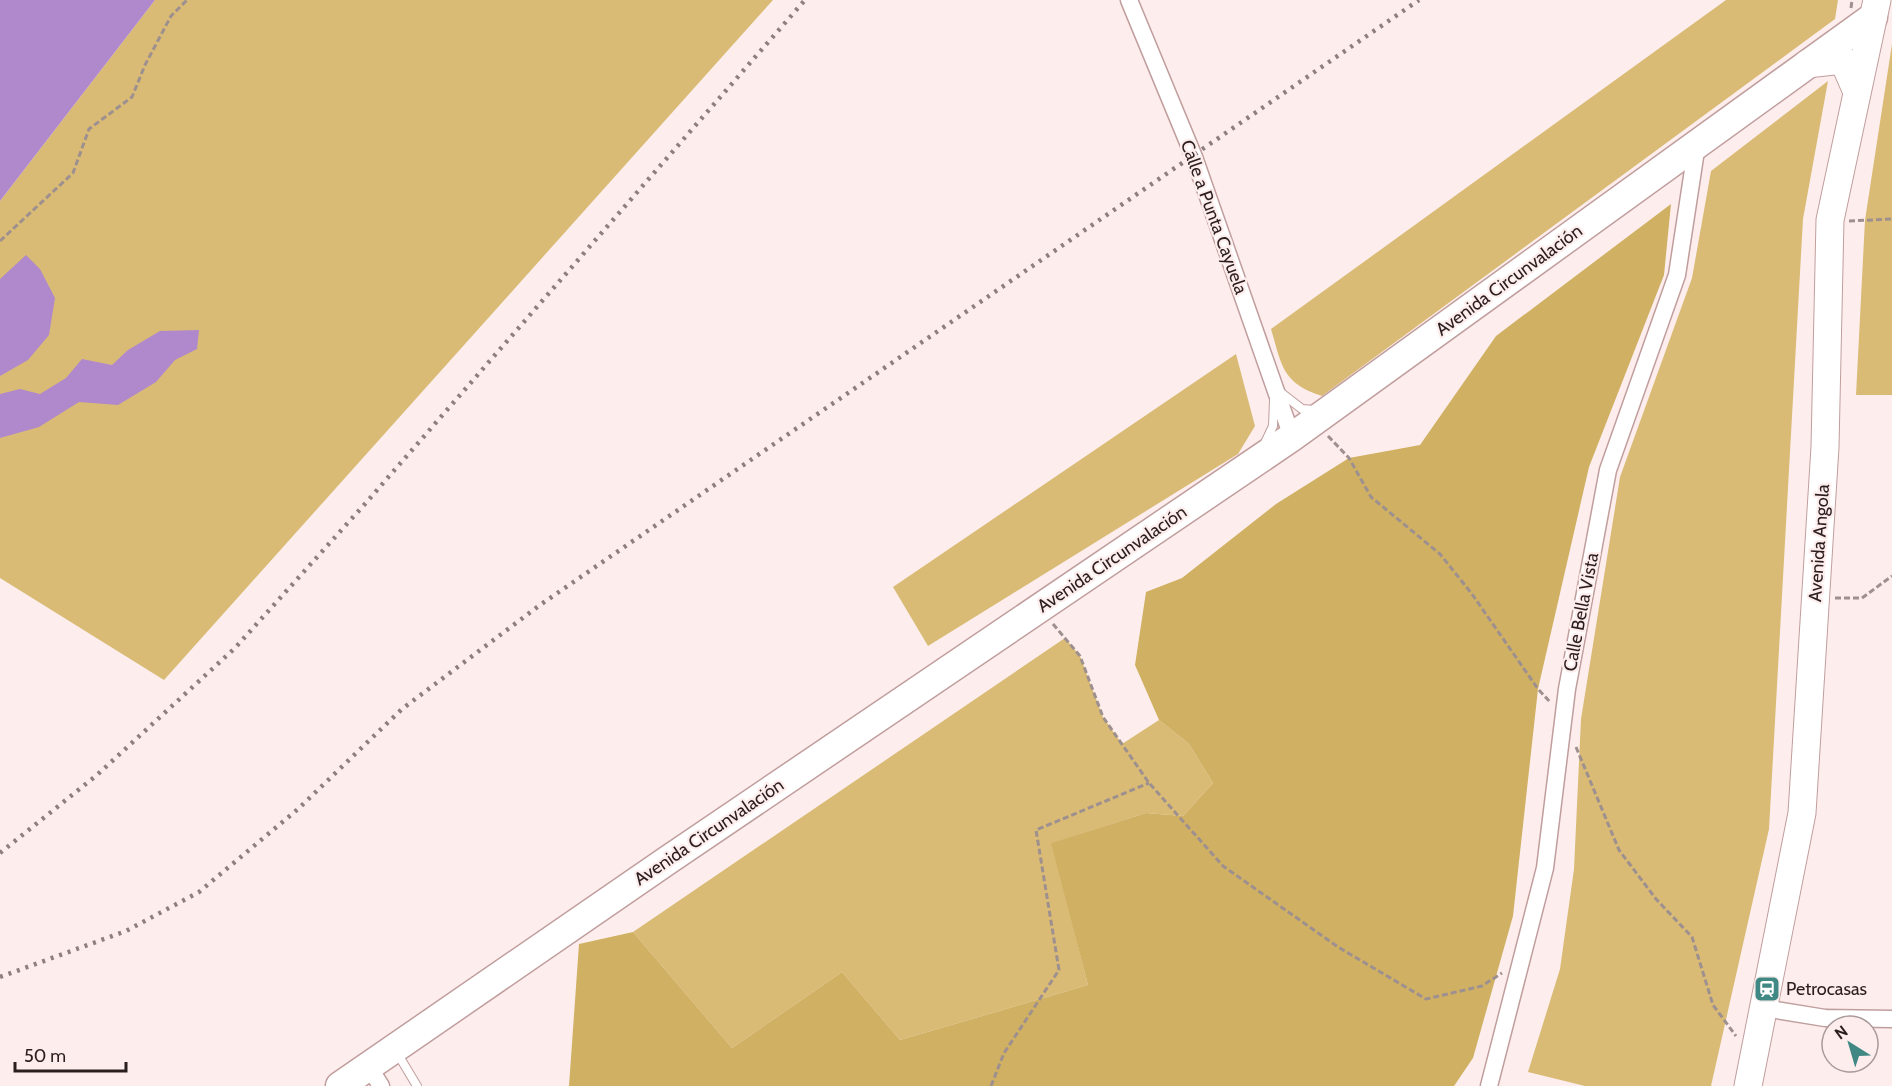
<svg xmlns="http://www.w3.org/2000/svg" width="1892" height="1086" viewBox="0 0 1892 1086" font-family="Cabin,sans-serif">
  <rect width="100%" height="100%" fill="#fdeeed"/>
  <path fill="#d9bb75" d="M155 0H773L164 680 0 578V201Z
    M1726 0H1838L1835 19 1322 396C1282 383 1282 366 1271 329Z
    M1892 44V395H1856L1865 220Z
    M1828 81 1803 219 1769 829 1711 1086H1585L1528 1072 1560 969 1574 869 1581 719 1620 477 1692 278 1711 171Z
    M1236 354 1255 426 1238 454 928 646 893 587Z
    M1065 638 1080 656 1103 717 1122 744 1159 720 1189 744 1213 783 1183 816 1146 813 1052 843 1088 985 900 1040 842 972 732 1048 633 932Z"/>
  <path fill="#d0b062" d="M1671 204 1664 275 1589 467 1538 689 1513 916 1473 1058 1454 1086H569L579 944 633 932 732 1048 842 972 900 1040 1088 985 1051 843 1146 813 1183 816 1213 783 1189 744 1159 720 1135 665 1146 592 1182 578 1276 504 1349 458 1420 445 1496 336Z"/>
  <path fill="#af89cc" d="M0 0H155L0 201Z
    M26 255 40 269 55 298 49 335 28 360 0 376V279Z
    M199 330 197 349 175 360 156 382 118 405 79 402 39 427 0 438V394L20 389 40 394 66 378 82 359 112 365 128 350 160 331Z"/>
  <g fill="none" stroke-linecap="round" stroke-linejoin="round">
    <g stroke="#c09e9d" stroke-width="10">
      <path id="service" d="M1280 392 1302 409 1315 410
        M1264 445 1273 426 1274 400
        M396 1051 417 1086"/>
    </g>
    <g stroke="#c09e9d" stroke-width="19">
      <path id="minor" d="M1129 0 1194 157 1292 437
        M1764 1008 1825 1018 1892 1019
        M369 1067 381 1086
        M1489 1086 1545 868 1567 689 1608 470 1677 275 1697 144"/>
    </g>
    <g stroke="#c09e9d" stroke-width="29">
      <path id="primary" d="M1807 64 1843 60 1857 92
        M1748 1086 1802 813 1825 447 1830 220 1877 0"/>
    </g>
    <g stroke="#c09e9d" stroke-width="31">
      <path id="trunk" d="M340 1086 668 860 1292 437 1873 17"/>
    </g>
    <path stroke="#9e908f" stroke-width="3" stroke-dasharray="6 3" stroke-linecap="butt" d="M1851 8 1852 0
      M1849 221 1892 219
      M0 241 73 173 89 129 132 97 145 65 171 16 187 0
      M1328 436 1349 458 1371 497 1440 554 1472 594 1538 689 1551 703
      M1835 598H1862L1892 576
      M1053 624 1080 656 1103 717 1149 783 1223 866 1338 947 1426 999 1482 986 1502 973
      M1576 747 1619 850 1656 899 1692 937 1713 1005 1736 1036
      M991 1086 1004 1053 1059 970 1036 830 1149 783"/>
    <use href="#service" stroke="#fff" stroke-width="8"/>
    <use href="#minor" stroke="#fff" stroke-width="16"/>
    <use href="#primary" stroke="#fff" stroke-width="27"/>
    <use href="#trunk" stroke="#fff" stroke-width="28"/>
    <path stroke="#8d7f7f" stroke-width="4.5" stroke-dasharray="3 6" stroke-linecap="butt" d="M0 853 97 775 235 648 364 505 805 0
      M0 977 126 931 199 892 298 809 402 709 540 605 1419 0"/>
  </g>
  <defs>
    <g id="station-square" transform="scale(1.35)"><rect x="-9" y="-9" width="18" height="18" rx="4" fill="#408884" stroke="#fdeeed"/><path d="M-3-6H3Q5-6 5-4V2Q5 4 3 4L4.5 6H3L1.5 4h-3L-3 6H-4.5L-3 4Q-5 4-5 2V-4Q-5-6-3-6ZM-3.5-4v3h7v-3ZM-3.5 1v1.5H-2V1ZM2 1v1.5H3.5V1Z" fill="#fff"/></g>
  </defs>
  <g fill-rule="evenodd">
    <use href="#station-square" x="1767" y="989"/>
  </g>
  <g text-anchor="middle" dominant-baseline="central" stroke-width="4.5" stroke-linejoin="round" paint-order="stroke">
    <g font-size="18" fill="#2b1e1e" stroke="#fdeeed">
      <text transform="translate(1214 217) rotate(70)">Calle a Punta Cayuela</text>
      <text transform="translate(1509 280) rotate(-36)">Avenida Circunvalación</text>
      <text transform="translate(1819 543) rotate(-86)">Avenida Angola</text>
      <text transform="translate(1112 559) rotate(-34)">Avenida Circunvalación</text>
      <text transform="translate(1581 612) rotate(-79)">Calle Bella Vista</text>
      <text transform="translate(709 832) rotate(-34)">Avenida Circunvalación</text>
    </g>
    <g font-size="18" fill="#2b1e1e" stroke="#fdeeed" text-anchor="start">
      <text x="1786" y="989">Petrocasas</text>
    </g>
  </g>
  <g transform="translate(1850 1044) rotate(323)"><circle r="28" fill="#fdeeed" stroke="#a99b9a" stroke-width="1.5"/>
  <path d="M0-4.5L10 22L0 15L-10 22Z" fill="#408884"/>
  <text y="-9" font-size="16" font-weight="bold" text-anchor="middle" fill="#2b1e1e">N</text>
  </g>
  <path d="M15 1062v9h111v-9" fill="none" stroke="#2b1e1e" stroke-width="3"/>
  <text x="24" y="1062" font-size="18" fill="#2b1e1e" stroke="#fdeeed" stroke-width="4.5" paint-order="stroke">50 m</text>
</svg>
